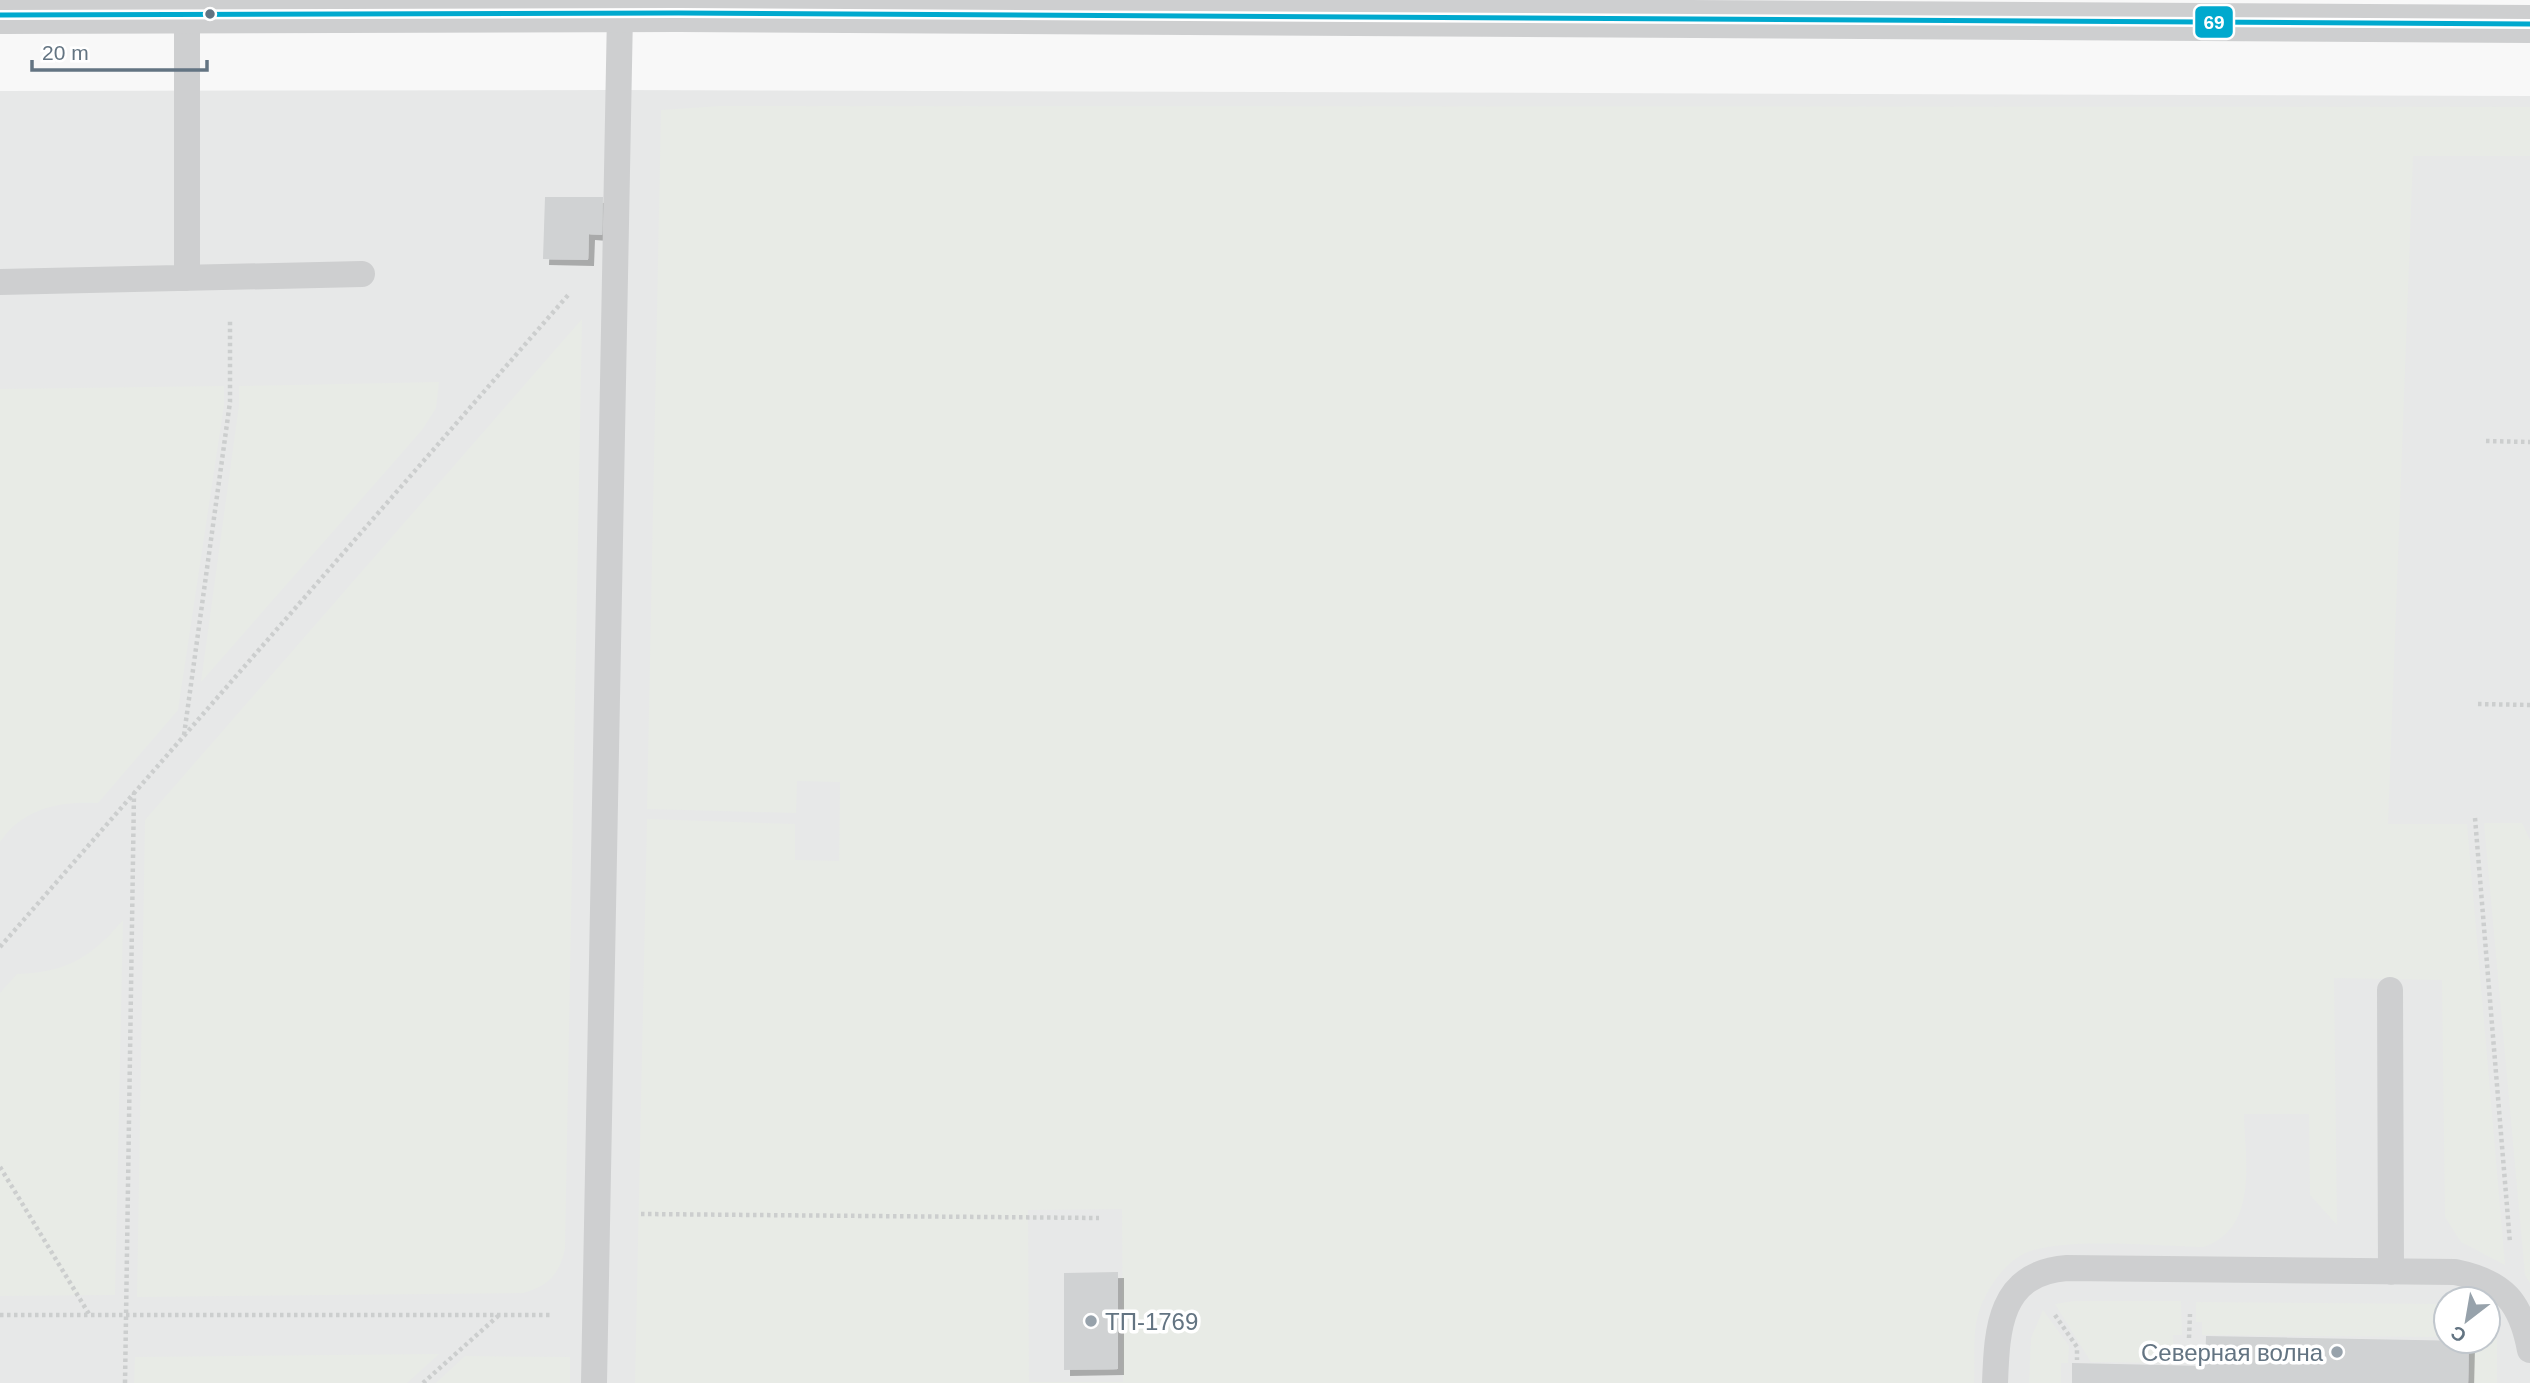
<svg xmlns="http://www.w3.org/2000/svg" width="2530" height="1383" viewBox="0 0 2530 1383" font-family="Helvetica,sans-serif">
  <defs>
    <filter id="shadow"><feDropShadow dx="6" dy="6" stdDeviation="0" flood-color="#0004"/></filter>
  </defs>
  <rect width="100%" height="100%" fill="#f8f8f8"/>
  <path fill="#e7e8e8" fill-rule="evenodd" d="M618 90 2530 96V1383H0V91ZM2446 1299H2488V1341H2446Z"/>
  <path fill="#e8ebe6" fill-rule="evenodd" d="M720 106 2530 107V156H2413L2388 824H2467L2505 1265 2461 1242 2445 1217 2442 980 2334 978 2337 1225 2310 1195 2309 1114H2244C2245 1160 2259 1227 2204 1247 2159 1246 2067 1237 2028 1252 2002 1262 1980 1298 1976 1324 1973 1343 1975 1364 1974 1383H635L647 819 795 824V860L839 861 840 782 797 781 796 813 647 809 661 110ZM1122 1209 1123 1382H1029L1028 1210Z
    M582 319 565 1249C559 1275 548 1286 523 1293L137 1297 145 820Z
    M439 382 436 408 422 430 201 682 239 405V386Z
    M224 386V405L178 710 98 803C60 801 23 808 0 842V389Z
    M2484 823H2522L2530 840V1283L2525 1275Z
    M123 920 115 1295 0 1296V993L17 974C68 972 90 958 123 920Z
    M2074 1301H2181L2182 1335H2173L2174 1363 2091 1362 2055 1304Z
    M2196 1302 2446 1304V1337L2202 1335V1322H2196Z
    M2043 1310 2069 1346 2068 1363H2061V1383H2029L2031 1338Z
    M2488 1317 2497 1340V1383H2470L2471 1341H2488Z
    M439 1354 407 1383H134L135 1357Z
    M465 1356 570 1357V1383H436Z"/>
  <path fill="#d0d2d3" filter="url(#shadow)" d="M545 197H603L602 235 589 234 588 260 543 259Z
    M1118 1272V1369L1064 1370V1273Z
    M2206 1336 2469 1341 2468 1383H2072V1363L2205 1366Z"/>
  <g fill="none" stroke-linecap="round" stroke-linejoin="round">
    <path stroke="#cccece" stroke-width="4.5" stroke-dasharray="3.5 3.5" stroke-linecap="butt" d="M2486 441 2530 442
      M2478 704 2530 705
      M184 735 230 402V320
      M2475 818 2510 1243
      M0 947 569 294
      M0 1167 89 1314
      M641 1214 1099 1218
      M0 1315H552
      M2055 1315 2077 1347V1360
      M2189 1338 2190 1314
      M125 1383 134 793
      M423 1383 498 1316"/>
    <path stroke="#cecfd0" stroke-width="26" d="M187 13V278
      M0 282 362 274
      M2390 990 2391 1272
      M594 1383 620 13
      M1995 1383C1997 1329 1999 1273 2067 1268L2455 1272C2504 1282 2521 1302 2530 1350"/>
    <path stroke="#cecfd0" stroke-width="38" d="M0 15 678 13 2530 24"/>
    <g stroke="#fff" stroke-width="10">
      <path id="bus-1" d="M0 15 678 13 2530 24"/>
    </g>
    <use href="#bus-1" stroke="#00a9ce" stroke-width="5"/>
  </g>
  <circle fill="#637482" stroke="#fff" stroke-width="2.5" cx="210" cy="14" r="6"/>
  <g fill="#97a2ab" stroke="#fff" stroke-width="2.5">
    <circle cx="1091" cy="1321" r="7"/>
    <circle cx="2337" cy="1352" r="7"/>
  </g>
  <g text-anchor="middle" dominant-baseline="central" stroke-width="7" stroke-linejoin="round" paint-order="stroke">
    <g font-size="24" fill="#637482" stroke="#fff" text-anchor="start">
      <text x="1105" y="1321">ТП-1769</text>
      <text x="2323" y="1352" text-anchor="end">Северная волна</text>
    </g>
  </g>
  <rect stroke="#fff" stroke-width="2.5" x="2194" y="5" width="40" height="34" rx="7" fill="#00a9ce"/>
  <g font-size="19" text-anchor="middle" font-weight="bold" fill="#fff">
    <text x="2214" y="29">69</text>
  </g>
  <g transform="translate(2467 1320) rotate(211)"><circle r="33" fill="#ffffff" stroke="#c1c7cd" stroke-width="2"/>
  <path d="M0-5L12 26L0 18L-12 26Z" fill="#97a2ab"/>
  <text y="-10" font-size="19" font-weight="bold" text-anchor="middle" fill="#637482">С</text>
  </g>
  <path d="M32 60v10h175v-10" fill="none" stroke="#637482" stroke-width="3.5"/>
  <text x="42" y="60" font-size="21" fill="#637482" stroke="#ffffff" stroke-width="5" paint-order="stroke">20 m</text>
</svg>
